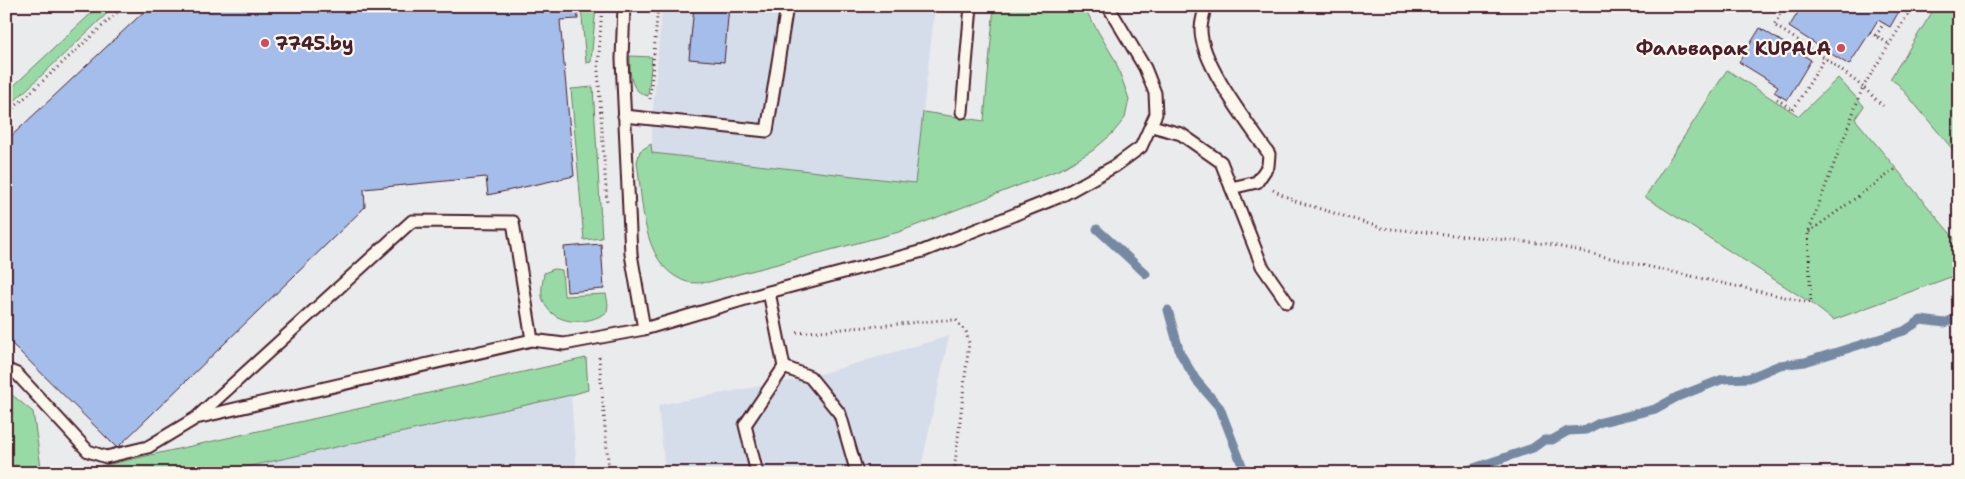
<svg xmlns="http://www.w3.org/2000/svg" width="1965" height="479" viewBox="0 0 1965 479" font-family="'Shantell Sans',sans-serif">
  <rect width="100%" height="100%" fill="#eaebec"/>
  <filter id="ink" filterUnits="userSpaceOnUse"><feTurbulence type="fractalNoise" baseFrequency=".02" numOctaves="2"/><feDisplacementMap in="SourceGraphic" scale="10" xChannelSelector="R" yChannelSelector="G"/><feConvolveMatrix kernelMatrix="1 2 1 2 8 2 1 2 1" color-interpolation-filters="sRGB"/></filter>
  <g filter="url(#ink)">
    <path fill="#d5ddeb" d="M662 6H935L915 183 652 153V120Z
      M949 336 920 473H665L658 405 810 377Z
      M571 395 577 473H219Z"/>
    <path fill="#98daa5" stroke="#717c68" d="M99 6H115L6 109V93Z
      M581 6H596L591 62 586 63Z
      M994 6H1083L1115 60 1129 99 1125 118 1112 134 1092 151 1061 169 899 232 709 282C700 283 690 284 682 280 641 262 643 200 637 162L640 151 651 144 652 153 915 183 923 112 984 121Z
      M1936 6H1959V157L1898 84 1890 79Z
      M630 56 652 57 648 96C629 91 630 74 630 56Z
      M1727 70 1799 116 1838 78 1864 106 1855 119 1959 244V274L1833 320 1811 303 1645 197Z
      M593 87 602 238 584 240 571 89Z
      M554 269 562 270 564 296 606 294 608 304 607 312C588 326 552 326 543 300 540 292 543 281 544 273Z
      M586 358 588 390 571 395 219 473H70Z
      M6 390 33 412 41 467 50 473H6Z"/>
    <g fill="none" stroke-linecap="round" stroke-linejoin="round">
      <path stroke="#7689a3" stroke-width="9" d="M1097 229 1146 274
        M1168 310 1180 353 1196 380 1220 408 1245 473
        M1459 473 1533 448 1544 440H1552L1568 431 1586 430 1601 422 1655 409 1677 397 1723 379 1749 378 1780 365 1805 362 1904 331 1921 320 1945 323 1959 316"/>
    </g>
    <path fill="#a4bdea" stroke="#4a1f2b" d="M150 6H577L578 19 560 20 574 176 488 195 486 177 364 189 365 207 117 448 6 338V141Z
      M694 6H729L724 62 689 59Z
      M1802 6H1902L1890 27 1878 20 1849 65 1789 27Z
      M1760 28 1811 60 1787 100 1774 92 1778 86 1739 62Z
      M601 244 604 289 567 292 564 247Z"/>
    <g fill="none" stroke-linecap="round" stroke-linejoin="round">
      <g stroke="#4a1f2b" stroke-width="15">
        <path id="lane" d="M624 6 622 59 631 254 644 329
          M1205 6C1204 14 1201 22 1201 29 1200 63 1250 126 1269 154L1268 166 1257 182 1231 188
          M962 112 971 6
          M624 116 767 131 787 6
          M1152 126 1181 134 1221 162 1262 266 1287 302
          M784 367 810 377 840 414 857 473
          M6 369 17 374 88 451 106 457 148 447 196 418 532 340 564 344 644 329 769 292 923 251 1061 196 1115 166 1141 147 1156 114 1155 93 1145 68 1108 6
          M197 417 412 221 513 222 532 340
          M757 473 745 425 784 367 769 292"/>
      </g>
      <path stroke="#4a1f2b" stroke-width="3" stroke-dasharray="1 4" stroke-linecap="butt" d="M602 6 598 70 607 204
        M1786 6 1774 25 1825 58 1863 87 1913 6
        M1870 32 1889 44
        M1876 36 1884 23
        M1780 95 1777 99 1793 110 1825 58
        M650 99 658 6
        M6 115 124 6
        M1273 190 1295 201 1382 228 1548 244 1811 303 1808 233 1863 87 1883 106
        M1809 232 1897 168
        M797 333 943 320H956L966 332 969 343 954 473
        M599 357 609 473"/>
      <use href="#lane" stroke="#fbf7ec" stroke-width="11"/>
    </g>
  </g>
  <g fill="#d1495b" stroke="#fbf7ec" stroke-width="2">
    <circle cx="265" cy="43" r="5"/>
    <circle cx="1841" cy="48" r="5"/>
  </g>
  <g text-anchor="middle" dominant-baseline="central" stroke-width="4.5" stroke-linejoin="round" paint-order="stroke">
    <g font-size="19" font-weight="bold" fill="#4a1f2b" stroke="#fbf7ec" text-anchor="start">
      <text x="275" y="43">7745.by</text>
      <text x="1831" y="48" text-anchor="end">Фальварак KUPALA</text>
    </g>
  </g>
  <rect width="1965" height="479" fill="none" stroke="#fbf7ec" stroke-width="25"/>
  <rect x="12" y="12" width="1940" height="454" fill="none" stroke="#4a1f2b" stroke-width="2" filter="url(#ink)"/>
</svg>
